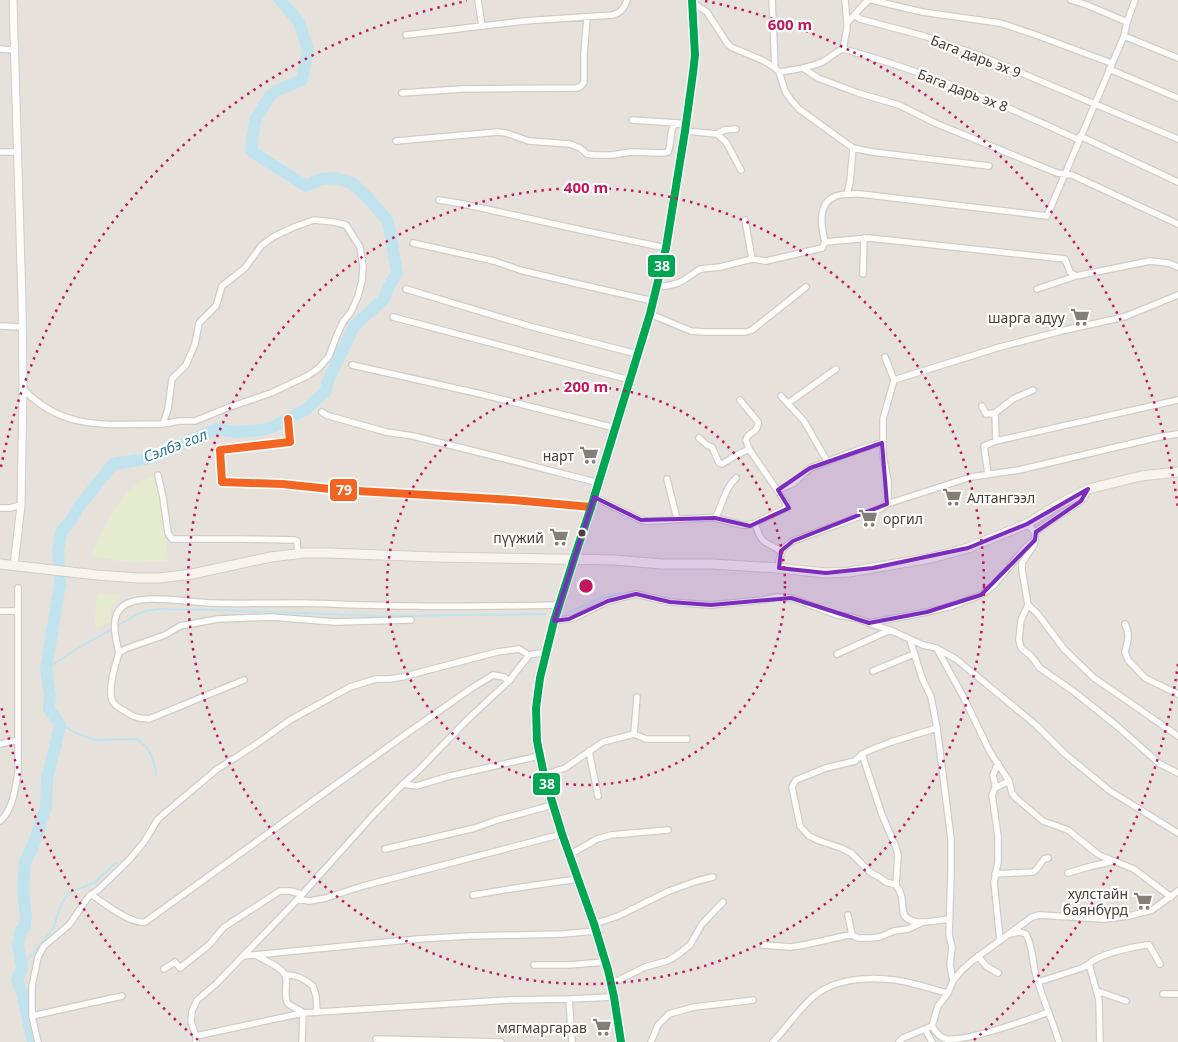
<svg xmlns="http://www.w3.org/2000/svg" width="1178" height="1042" viewBox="0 0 1178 1042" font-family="'Noto Sans',sans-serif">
  <rect width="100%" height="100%" fill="#f3f0ed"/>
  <path fill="#e7e1dc" d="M0 0H1178V1042H0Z"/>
  <path fill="#e5ebcf" d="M152 476C165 487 166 542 168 561L132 562 119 561 91 556C106 526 118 489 152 476Z
    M98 594 120 595 119 600C110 606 110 612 110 622L98 628 95 626 96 599Z"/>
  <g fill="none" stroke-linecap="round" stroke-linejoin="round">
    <path stroke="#c1e3ee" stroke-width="2" d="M567 613 603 597 620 593
      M117 626 136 615 145 611 157 609 219 610 379 616 545 614
      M46 669 83 645 113 629
      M60 724 78 734 95 740 136 739C150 746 155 762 156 776
      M22 993 21 977 28 959 53 929 60 907 68 893 94 883 116 863"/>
    <path stroke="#c1e3ee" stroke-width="12" d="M33 1042 22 993 17 980 22 968 18 946 21 930 25 927 26 916 23 889 25 862 33 846 46 807 47 779 56 743 60 724 49 709 50 695 46 669 60 584 58 551 61 532 72 519 78 508 113 464 151 458 216 429 238 432 262 430 273 427 305 410 326 391 327 383 354 326 384 299 388 288 397 273 389 227 387 220 368 198 352 183 336 178 321 179 306 186 251 151 255 120 270 96 276 91 302 80 308 50 299 22 280 0"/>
    <g stroke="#d0ccc9" stroke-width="8">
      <path id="minor" d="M478 0 482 26
        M772 0 775 68
        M845 0 847 23
        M872 0 922 12 1000 23 1036 35 1111 63
        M1071 0 1087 5 1127 22
        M693 3 707 12 727 43 731 47 764 61 775 68 779 72 785 91 791 100 799 109 853 148 872 152 989 166
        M855 15 860 19 924 36 981 56 1178 139
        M406 35 524 21 612 15C621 13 624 9 627 0
        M1124 36 1178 58
        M0 49 13 50
        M843 49C924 71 1003 104 1079 140
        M803 68 818 78 858 93 899 105 935 123 1057 173 1072 175 1178 224
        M1109 69 1178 98
        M779 72C793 70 809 68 822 62 830 58 835 52 843 49L847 28V23C855 15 861 6 869 0
        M402 93 462 89 577 88 581 86 584 82V54L587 18
        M632 120 678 123
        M685 131 717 134 724 130 736 129
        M717 134 726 142 741 170
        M1080 136 1178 182
        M396 141 498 132 506 133 529 141 570 144 580 148 587 154 594 155H612L631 152 663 153 668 152C672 143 669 133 674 125L686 122
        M0 152H17
        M847 194 850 182 853 148
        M439 200 463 204 590 232 666 248
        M745 220 752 259
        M825 242 869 238 1065 259 1070 272 1076 276 1150 261 1168 263 1178 267
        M413 243 494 261 520 270 574 283 653 301
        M863 274 864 238
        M657 286H666L678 283 684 280 700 269 720 267 752 259 766 261 822 248 825 242C821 226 817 203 836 196 844 193 853 194 860 194L1047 216 1124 36 1127 22 1135 0
        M406 289 529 326 637 354
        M1037 289 1076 276
        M650 314 691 331 703 332H746L752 330 806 287
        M393 317 630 380
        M0 326 22 327
        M885 357 894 380
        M352 365 481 394 615 428
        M23 389C64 432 110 424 163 424L168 409 172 379 186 365 195 344 199 323 216 306 222 286 245 268 261 246 273 237 294 227 314 220 334 222 346 225 360 247 363 266 362 281 358 296 351 312 343 322 337 335 329 356 319 368 307 376 271 393 227 408 195 421H179L163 424
        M781 396 804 421 827 461
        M740 400 758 422C759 433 747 432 746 440 746 441 749 448 749 449L786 503V508L755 523C762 545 763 540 781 551
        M788 403 836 369
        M982 406 986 414 995 413
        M322 412 326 415 386 432 413 436 506 459 599 483
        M288 419 290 442 220 450 222 482 282 484 340 490 513 500 591 507
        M699 438 707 445 712 447 719 463 722 464 735 456 749 449
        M996 441 995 413 1013 399 1033 390
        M988 474 984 446 996 441 1178 400
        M158 475 163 498 168 533 172 539H235L295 540 297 541 298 554
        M667 479 677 519
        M778 490 794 483 810 468 860 449 882 443
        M594 497 641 520 647 521C669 521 691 517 713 518 727 519 741 529 755 523
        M887 504 971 477 1019 470 1159 437 1178 434
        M0 508H10L21 505
        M715 518C723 505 724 489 736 478
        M1035 532 1081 501 1084 498 1088 489
        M1035 540 1034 545 1022 563V570L1028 605 1021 620 1019 640 1021 648 1031 656 1040 668 1073 691 1117 726 1160 764 1178 773
        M778 568C781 553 780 549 793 541L880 509 887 504 888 496V481L883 455V419L894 380 1000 347 1061 331 1124 317 1178 295
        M1028 605 1037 613 1064 649 1094 678 1116 693 1178 736
        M0 611H17
        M554 621 574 618 608 601 636 594 670 602 711 605 763 600 777 597 791 598 837 615 855 618 869 623 927 612 952 606 981 595 994 585 1026 547 1035 540V532L1027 524
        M871 624 890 630 923 645 936 648 956 659 1036 725 1065 754 1110 791 1178 833
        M1125 624C1130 635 1128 640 1125 652L1128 660 1145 678 1178 694
        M910 640 922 678 931 697 937 728 951 839V873L949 935 952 947 950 965 953 981
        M937 649 964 698 990 752 1009 781 1012 793 1016 798 1043 821 1068 830 1099 855 1134 869 1171 897
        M119 653C116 638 109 617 123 606 141 592 190 603 213 603 242 604 271 603 301 603 339 604 377 606 415 606 463 607 511 606 559 605
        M837 654 890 630
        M873 671 914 654
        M244 680 149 719C135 718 135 717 123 710 119 708 114 705 112 700 108 689 115 664 119 653L125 649 165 635 180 626 218 619 271 617 335 622 411 620
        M634 734 646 739H687
        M0 744 18 740
        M589 751 598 796
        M862 754 882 815 895 845 898 854 896 885C903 894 902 901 903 911 906 929 937 920 949 919
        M544 775 565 768 603 742 634 734 637 697
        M403 784 417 786 446 777 539 756
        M995 788V784L993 775 998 763
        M0 821C13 810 15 789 18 773V588
        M385 849 475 828 497 820 553 805
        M569 855 597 839 611 835 668 830
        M1068 873 1088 867 1114 861
        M995 874 1033 872 1036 870 1044 859 1048 858
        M896 885 886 882 879 877 870 872 851 853 841 848 820 841 809 836 800 826 792 787 796 780 826 768 855 761 862 754 873 749 891 742 937 728
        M92 895C104 903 130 924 145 922L406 734 472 688 493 675 504 677 509 681
        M473 895 529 886 578 879
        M298 899 309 901 326 898 363 886 562 834
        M848 915 852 935
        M594 924 618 916 669 891 697 881 713 877
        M1010 934 1020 932 1026 934C1033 947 1032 961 1036 975 1042 998 1052 1019 1059 1042
        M1000 940 994 882 998 862V836L992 795 995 788 1009 781
        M763 945 791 947 804 945 844 936 852 935 858 938H871L880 937 894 931 908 929 921 923
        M256 955C264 961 281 966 285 975 287 978 286 983 286 986 286 991 285 997 287 1002 291 1008 299 1008 303 1013L302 1042
        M243 956 418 939 469 936 562 934 596 931
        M978 956 986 966 998 973
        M1089 964C1098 954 1132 947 1146 945H1149L1160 964
        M534 965H568L606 962
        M164 969 175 962 180 968 209 945 224 927 280 891H290L302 894
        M285 975C295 974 306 980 313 986L316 996 317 1012
        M1038 982 1082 968 1089 964 1099 1000 1100 1042
        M611 984 645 967 667 961 676 956 690 945 702 924 723 902
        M1097 991 1126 1001
        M1163 994H1178
        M122 996 32 1016V986L38 957 44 946 69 925 89 896 98 890 129 860 144 842 158 819 216 770 252 747 290 720 350 687 376 679H390L402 677 497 652 519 649 529 655 546 652
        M569 999 572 1042
        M32 1016 38 1042
        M932 1026C936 1032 939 1037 946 1039 967 1042 1027 1020 1049 1012
        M925 1029 932 1042
        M196 1036 303 1013 509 1000 569 999 614 997
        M376 1039 501 1042
        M196 1042V1036L191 1022 192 1011 197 1000 216 984 298 899 375 813 403 784 419 770 466 721 509 681 529 655
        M651 1042 658 1025 669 1014 694 1007 730 1003 753 1000
        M773 1042C787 1027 799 1009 814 996 841 974 887 976 918 985 928 987 937 991 948 993
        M899 1042 903 1038 932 1026 938 1006 948 993 953 981 961 971 972 961 1032 917 1039 915 1103 919 1129 916 1152 910 1178 891"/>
    </g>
    <g stroke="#d0ccc9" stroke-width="9">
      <path id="tertiary" d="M13 0 22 301 23 389 21 505 14 566"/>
    </g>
    <g stroke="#d3cdc6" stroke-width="11">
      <path id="secondary" d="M0 564 97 575 138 578H159L192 574 271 557 304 553H328L435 557 615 560 661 564H712L778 568 826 573 849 572 931 558 968 548 1027 524 1056 506 1088 489 1141 476 1178 472
        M621 1042 614 997 608 970 594 924 562 834 544 775 537 741 536 708 540 678 554 621 576 552 592 504 650 314 666 248 685 131 693 73 695 55 692 0"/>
    </g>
    <use href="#minor" stroke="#fdfdfc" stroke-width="5.5"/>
    <use href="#tertiary" stroke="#fdfdfc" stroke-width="7"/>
    <use href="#secondary" stroke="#f7f4f0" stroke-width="9"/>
    <g stroke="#fff" stroke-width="11">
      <path id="bus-1" d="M288 419 290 442 220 450 222 482 282 484 340 490 513 500 591 507"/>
    </g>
    <g stroke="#fff" stroke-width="11">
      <path id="bus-2" d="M621 1042 614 997 608 970 594 924 562 834 544 775 537 741 536 708 540 678 554 621 576 552 592 504 650 314 666 248 685 131 693 73 695 55 692 0"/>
    </g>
    <use href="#bus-1" stroke="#f26522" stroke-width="8"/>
    <use href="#bus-2" stroke="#00a651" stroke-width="8"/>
  </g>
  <path fill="#7b2cbf" fill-opacity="0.2" stroke="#7b2cbf" stroke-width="4" stroke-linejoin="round" d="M882 443 887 504 793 541 781 551 779 568 826 573 873 568 968 548 1027 524 1088 489 1081 501 1036 532 1035 540 981 595 927 612 869 623 791 598 711 605 670 602 636 594 608 601 569 619 554 621 594 497 641 520 715 518 750 526 789 508 778 490 810 468Z"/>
  <g fill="none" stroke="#c2185b" stroke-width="2.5" stroke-dasharray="2.5 5">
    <circle cx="586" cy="586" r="199"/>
    <circle cx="586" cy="586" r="398"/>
    <path d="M1178 664A597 597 0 0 1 974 1040M198 1040A597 597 0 0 1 1 705M1 467A597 597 0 0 1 467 1M705 1A597 597 0 0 1 1178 508"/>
  </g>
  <defs>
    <g id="supermarket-bare" transform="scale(1.5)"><path d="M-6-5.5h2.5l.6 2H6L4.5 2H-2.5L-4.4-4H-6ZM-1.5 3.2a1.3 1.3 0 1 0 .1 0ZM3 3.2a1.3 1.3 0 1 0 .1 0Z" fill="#847e78" stroke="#fff" stroke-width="2.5" paint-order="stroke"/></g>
  </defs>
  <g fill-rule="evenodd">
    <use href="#supermarket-bare" x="1080" y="317"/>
    <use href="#supermarket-bare" x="589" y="455"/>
    <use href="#supermarket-bare" x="952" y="497"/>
    <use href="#supermarket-bare" x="868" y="518"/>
    <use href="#supermarket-bare" x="559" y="537"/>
    <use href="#supermarket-bare" x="1143" y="901"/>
    <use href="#supermarket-bare" x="602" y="1027"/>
  </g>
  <circle fill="#494039" stroke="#fff" stroke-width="2" cx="582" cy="533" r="4.5"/>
  <g text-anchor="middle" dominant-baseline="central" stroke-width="4.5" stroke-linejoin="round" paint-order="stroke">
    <g font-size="14" fill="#494039" stroke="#fff">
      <text transform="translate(976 56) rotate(21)">Бага дарь эх 9</text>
      <text transform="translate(963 90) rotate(21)">Бага дарь эх 8</text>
    </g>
    <g font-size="14" fill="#494039" stroke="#fff" text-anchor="end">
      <text x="1065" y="317">шарга адуу</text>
      <text x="574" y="455">нарт</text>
      <text x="967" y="497" text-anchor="start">Алтангээл</text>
      <text x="883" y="518" text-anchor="start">оргил</text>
      <text x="544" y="537">пүүжий</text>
      <text x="1128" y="893">хулстайн<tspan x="1128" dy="16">баянбүрд</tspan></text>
      <text x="587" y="1027">мягмаргарав</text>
    </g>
    <g font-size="15" font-style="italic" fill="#2e7993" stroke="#fff">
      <text transform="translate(175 445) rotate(-21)">Сэлбэ гол</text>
    </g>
  </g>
  <circle cx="586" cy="586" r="8" fill="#c2185b" stroke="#fff" stroke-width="2.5"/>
  <g font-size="15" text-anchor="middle" font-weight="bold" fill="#c2185b" stroke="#fff" stroke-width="4.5" stroke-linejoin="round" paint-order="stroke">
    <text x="790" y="30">600 m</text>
    <text x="586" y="193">400 m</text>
    <text x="586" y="392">200 m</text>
  </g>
  <g stroke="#fff" stroke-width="2">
    <rect x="647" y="254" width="29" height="24" rx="5" fill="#00a651"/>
    <rect x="329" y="478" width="29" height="24" rx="5" fill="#f26522"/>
    <rect x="532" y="772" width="29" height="24" rx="5" fill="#00a651"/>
  </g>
  <g font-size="14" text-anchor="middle" font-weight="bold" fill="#fff">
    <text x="662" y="271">38</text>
    <text x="344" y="495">79</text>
    <text x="547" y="789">38</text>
  </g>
</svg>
